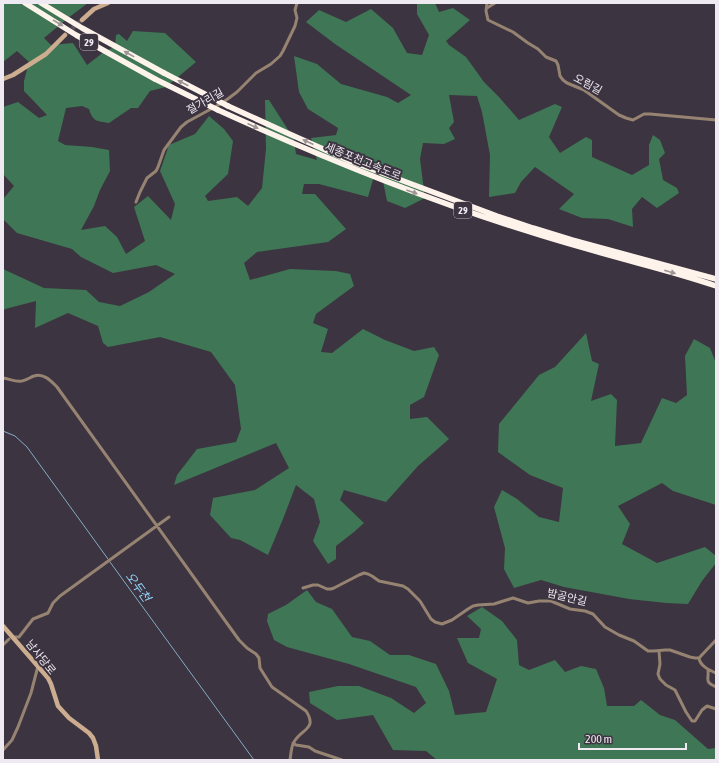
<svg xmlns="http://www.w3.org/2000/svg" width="719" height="763" viewBox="0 0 719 763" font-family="'Asap Condensed','Noto Sans KR',sans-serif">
  <rect width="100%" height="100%" fill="#3c3440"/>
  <path fill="#3f7655" d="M3 3H88L68 18 44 38 51 45 73 43 87 65 105 51 115 47 116 35 119 34 127 41 133 31 165 33 196 62 166 87 150 91 138 108H131L109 123C97 121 93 122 89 109L82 106 66 108 58 141 65 145 92 147 109 150 110 171 100 190 94 206 81 230 105 226 117 237 126 254 145 241 134 207 148 196 171 220 175 204 160 171 169 145 195 134 209 116 224 129 233 141 228 174 205 196 208 201 237 197 248 206 262 188 266 149 265 100H269L294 139 296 154 317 160 311 138 336 135 338 128 308 109 299 92 294 56 317 64 341 84 387 97 398 103 411 95 335 44 306 22 319 10 346 22 371 9 393 28 407 53 422 55 429 35 417 14V3H435L439 12 453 8 470 20 446 41 449 45 466 57 484 82 499 97 519 120 555 104 562 107 549 137 560 153 586 137 592 140V157L632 175 649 165V145L653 135 660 140 665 153 659 159 663 180 677 188 679 193 657 208 642 197 632 209 633 227 608 219 582 218 559 209 574 194 535 167 521 182 515 193 489 197 490 155 482 112 477 96 449 95 454 122 449 128 455 139 444 144 423 143 420 159 425 198 405 208 387 201 383 181 376 169 368 197 319 184H304L302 194H315L346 229 328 242 257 252 244 263 250 280 290 269 336 271 350 274 354 286 316 314 313 323 328 329 321 352 332 353 363 329 385 340 414 351 434 347 439 355 424 397 410 405V419L427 417 449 439 418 466 386 502 344 490 340 500 364 523 354 532 336 546V559L328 564 313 541 320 522 314 499 296 485 283 519 268 555 240 540 231 538 210 515 213 498 255 490 289 468 276 443 174 485 177 475 197 449 236 442 241 429 235 385 211 352 160 337 108 347 103 343 98 326 68 313 35 328 36 301 5 309 3 311V269L44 288 86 290 99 302 120 306 149 292 175 274 156 265 113 273 81 257 72 249 17 233 3 219V199L14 186 3 174V107L18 102 39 118 47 115 24 91V81L29 62 17 51 3 62Z
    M586 333 592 361 599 364 591 401 611 394 617 400 615 446 641 443 662 398 676 403 687 395 685 356 694 339 710 348 716 363V505L673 491 662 483 618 506 630 524 622 544 657 563 705 547 716 556V563L702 581 688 604 666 603 629 599 564 587 541 580 514 588 504 569 505 548 494 507 502 490 517 499 539 517 559 522 563 488 530 475 498 452 499 424 539 375 555 367Z
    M307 590 316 602 332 609 352 637 370 641 390 655H409L436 664 449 691 455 715 486 712 497 679 468 663 457 638H479L481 629 467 616 482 607 502 621 517 640 519 665 529 670 555 660 565 672 581 666 596 669 604 688 607 706H634L641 700 660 715 675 720 708 749 716 748V760H437L426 751 393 750 373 715 337 720 310 703 309 692 338 686H359L391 698 414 713 426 703 416 687 349 664 287 647 274 640 267 621 268 614 286 605Z"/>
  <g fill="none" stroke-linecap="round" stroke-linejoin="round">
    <path stroke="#85abc5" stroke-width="1" d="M3 431 15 436 27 447 108 559
      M110 562 254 760"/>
    <path stroke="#574f5b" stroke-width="4.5" stroke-dasharray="4.5 2" stroke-linecap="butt" d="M67 33 82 20"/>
    <path stroke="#968371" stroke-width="3" d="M487 3 486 11 488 20 513 32 528 43 538 49 546 57 556 61 558 65 560 76 563 80 567 83 584 90 619 115 626 118 633 120 644 114H650L716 120
      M487 8 495 3
      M136 202 140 192 147 178 156 171 158 167 164 150 181 127 187 122 222 103 229 98 237 92 256 73 271 64 280 56 283 51 295 26 297 18 295 10 297 3
      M3 378C10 379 15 382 22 381 28 380 30 377 34 376 44 373 51 381 57 387L239 640 247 648 256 654 259 658 260 668 272 687 306 711C318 729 301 729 294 742 291 747 291 754 290 760
      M303 588 313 585H318L327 589H331L334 588 359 575 364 573 368 574 372 576 379 581 403 586 408 589 420 601 431 619 435 622 442 624 452 620 468 609 473 606 478 605 494 604 513 598 528 603 539 601H551L570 609 585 611 593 614 605 627 619 635 634 641 648 651H654L665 650H670L690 657 695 658H699L716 640
      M13 637H19L33 619 48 613 53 603 60 596 169 517
      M3 645 9 639
      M659 651 660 664 658 674 660 679 666 685 675 690 686 712 692 721H695L702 710 707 706 716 709
      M699 658C700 666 709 670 716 673
      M708 670C709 681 704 681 716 687
      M293 743 296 745 309 747 315 751 342 760
      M3 750 12 740 18 727 31 693 38 666"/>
    <path stroke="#ccad90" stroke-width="4.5" d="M82 20 94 9 108 3
      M3 79 13 75 46 54 65 35
      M3 626 48 678 51 684 58 706 69 718 89 733 93 738 96 746 98 760"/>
    <path stroke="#fdf3ea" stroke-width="5.5" d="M25 3 76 35 155 79
      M41 3 82 28 164 73
      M228 106 285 132 350 161 497 216 533 228 572 240 716 279
      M218 110C319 156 422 198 527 231 564 243 601 253 638 263 664 270 690 277 716 286"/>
    <path stroke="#fdf3ea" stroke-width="5.5" d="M164 73 228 106
      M155 79 218 110"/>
  </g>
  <defs><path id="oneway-solid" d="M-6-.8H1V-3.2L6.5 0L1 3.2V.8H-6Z"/></defs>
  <g fill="#9c9495">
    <use href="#oneway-solid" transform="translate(58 23) rotate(31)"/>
    <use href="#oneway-solid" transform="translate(129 54) rotate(-151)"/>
    <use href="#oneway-solid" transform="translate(183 83) rotate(-153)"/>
    <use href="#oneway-solid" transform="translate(253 126) rotate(24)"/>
    <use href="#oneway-solid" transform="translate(308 142) rotate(-156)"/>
    <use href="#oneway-solid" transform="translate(412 192) rotate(20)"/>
    <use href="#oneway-solid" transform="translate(670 272) rotate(16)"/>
  </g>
  <g text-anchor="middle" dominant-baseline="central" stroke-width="4" stroke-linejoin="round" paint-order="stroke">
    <g fill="#3c3440" stroke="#b9b3bc" stroke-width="1">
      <rect x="80" y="34" width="18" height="16" rx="3"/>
      <rect x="454" y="202" width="18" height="16" rx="3"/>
    </g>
    <g font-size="10" font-weight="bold" fill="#efe9f1">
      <text x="89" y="42">29</text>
      <text x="463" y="210">29</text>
    </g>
    <g font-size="11" fill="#efe9f1" stroke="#3c3440">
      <text transform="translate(588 84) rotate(29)">오림길</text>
      <text transform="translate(205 101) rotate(-30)">절가리길</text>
      <text transform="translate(363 161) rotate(22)">세종포천고속도로</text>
      <text transform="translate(567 597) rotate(13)">밤골안길</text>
      <text transform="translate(41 657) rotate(51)">남사당로</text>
    </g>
    <g font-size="12" font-style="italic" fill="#94d6fe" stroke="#3c3440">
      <text transform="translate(138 587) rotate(54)">오두천</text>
    </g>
  </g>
  <rect width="719" height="763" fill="none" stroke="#efe9f1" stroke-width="8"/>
  <path d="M579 743v6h107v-6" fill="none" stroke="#efe9f1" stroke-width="2"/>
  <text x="585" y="743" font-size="12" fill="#efe9f1" stroke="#3c3440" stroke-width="3" paint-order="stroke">200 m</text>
</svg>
